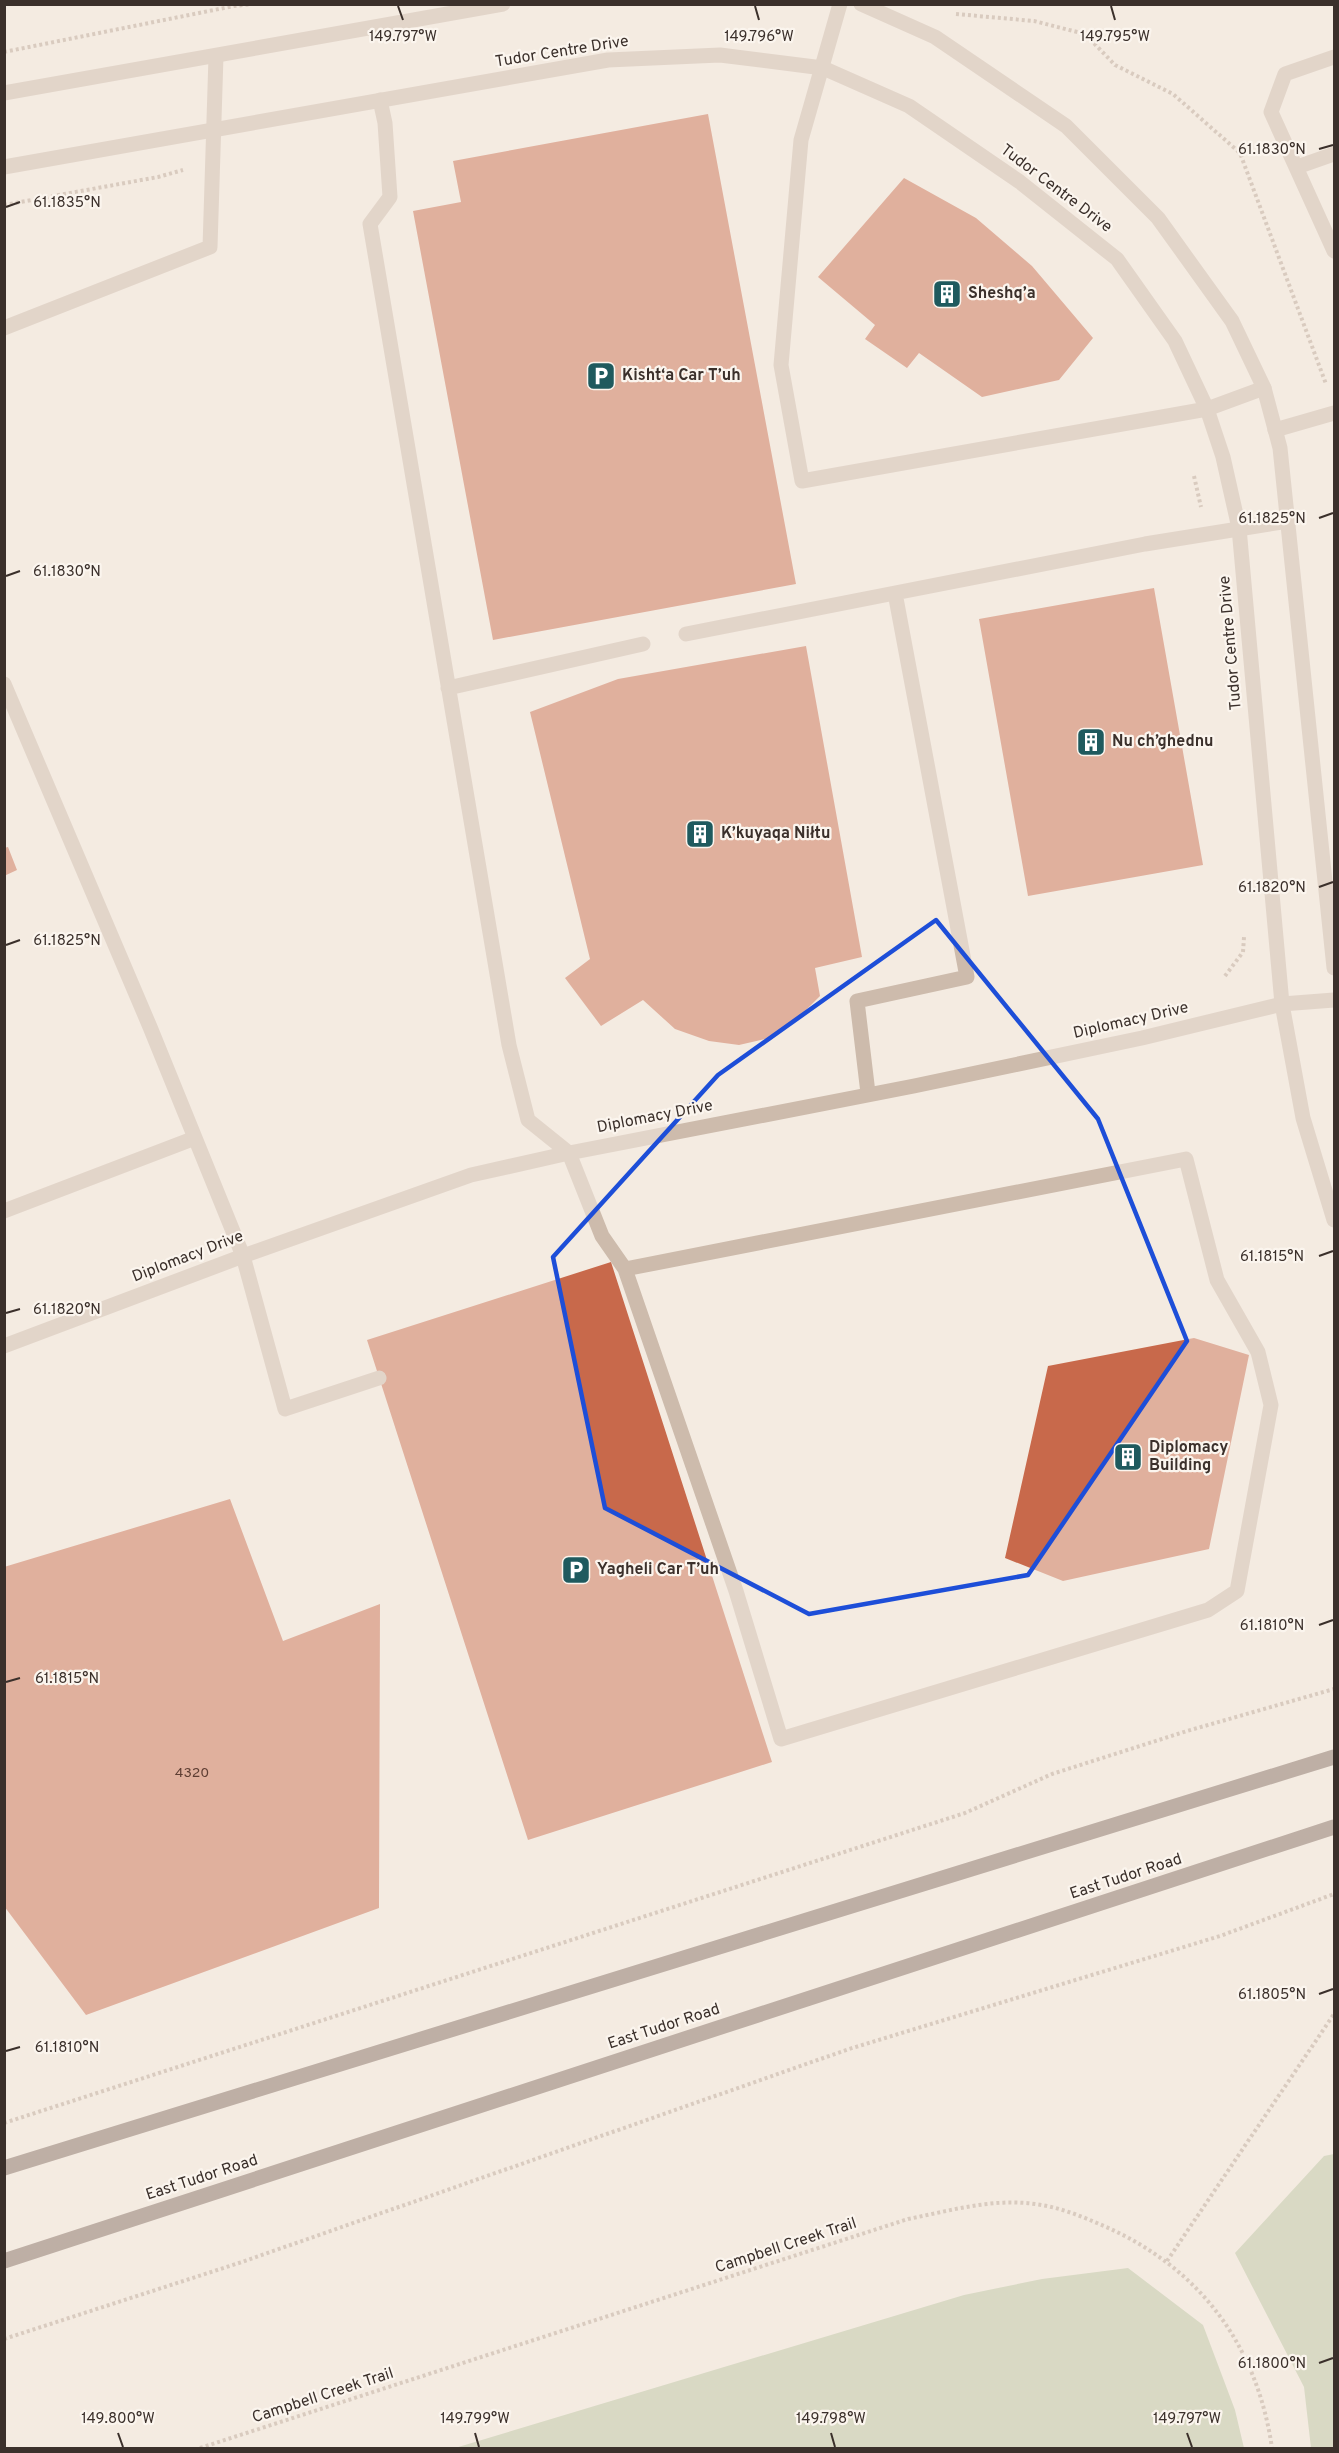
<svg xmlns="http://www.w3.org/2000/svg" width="1339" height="2453" viewBox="0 0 1339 2453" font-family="Overpass,sans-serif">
  <rect width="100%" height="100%" fill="#f4ebe1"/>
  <path fill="#b8c4a0" d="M1334 2154V2448H1311L1304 2387 1235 2253 1324 2156Z
    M1128 2268 1203 2325 1235 2410 1244 2448H455L964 2295 1042 2279Z"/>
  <path fill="#c8694b" d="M708 114 796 584 493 640 413 211 461 202 453 161Z
    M904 178 976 218 1032 266 1093 338 1059 380 982 397 919 353 907 368 865 339 875 325 818 277Z
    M1154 588 1203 865 1028 896 979 619Z
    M806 646 862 957 815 968 820 996 792 1024 769 1038 739 1045 709 1041 675 1029 643 1000 601 1026 565 978 590 959 530 712 618 679Z
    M8 847 17 870 4 876V848Z
    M611 1262 772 1762 528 1840 367 1340Z
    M1194 1338 1249 1355 1209 1549 1063 1581 1005 1558 1048 1366Z
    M230 1499 283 1641 380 1604 379 1908 86 2015 4 1906V1567Z"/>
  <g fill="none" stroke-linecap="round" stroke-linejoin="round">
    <path stroke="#b9a596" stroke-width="4" stroke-dasharray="3 3" stroke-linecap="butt" d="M956 14 1034 21 1085 34 1115 65 1173 94 1240 153 1326 384
      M4 52 234 6 252 4
      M4 205 158 177 183 170
      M1194 476 1201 507
      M1225 976 1243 952 1244 937
      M4 2123 965 1813 1052 1774 1187 1731 1334 1689
      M1167 2261 1334 2014
      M4 2339 242 2262 849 2049 1220 1936 1334 1894
      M200 2448 908 2219C949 2211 992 2198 1035 2204 1059 2207 1081 2216 1104 2226 1200 2268 1257 2345 1272 2448"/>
    <path stroke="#cdbbac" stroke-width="15" d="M840 4 801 140 781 365 802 481 1207 409 1264 388
      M1334 57 1285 74 1271 112 1334 251
      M380 100 385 123 390 197 370 224 509 1045 528 1120 569 1153 602 1236 625 1269 736 1591 781 1739 1208 1610 1237 1591 1271 1405 1258 1352 1217 1280 1186 1159 625 1269
      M1297 167 1334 154
      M4 328 210 247 216 56
      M1275 430 1334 413
      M686 634 895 593
      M4 684 150 1027 243 1256 285 1409 379 1378
      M448 688 643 644
      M868 1093 857 1001 967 977 895 593 1145 544 1288 521
      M4 1211 195 1138"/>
    <path stroke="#cdbbac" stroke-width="15" d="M4 1346 243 1256 471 1175 569 1153 914 1086 1142 1038 1282 1004 1334 1000"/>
    <path stroke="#cdbbac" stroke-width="15" d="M861 4 935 37 1066 126 1158 218 1232 321 1264 388 1280 448 1334 968
      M4 93 503 4
      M4 167 608 60 720 55 823 68 909 106 1020 182 1117 259 1175 341 1207 409 1223 457 1239 528 1282 1004 1303 1118 1334 1220"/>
    <path stroke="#7d675c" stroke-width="15" d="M4 2168 1334 1757
      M4 2261 1334 1827"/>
  </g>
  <path d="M0 0H1339V2453H0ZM936 920 1098 1119 1187 1341 1028 1575 809 1614 605 1508 553 1257 718 1075Z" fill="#f4ebe1" fill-opacity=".55" fill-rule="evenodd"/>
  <path fill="none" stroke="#1d4ed8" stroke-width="4.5" stroke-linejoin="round" d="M936 920 1098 1119 1187 1341 1028 1575 809 1614 605 1508 553 1257 718 1075Z"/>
  <path fill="none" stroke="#3b302b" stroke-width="2" d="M398 6 403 20M755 6 759 20M1111 6 1115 20M1319 149 1333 145M6 207 20 202M1319 518 1333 513M6 576 20 571M1319 887 1333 882M6 945 20 940M1319 1256 1333 1251M6 1313 20 1309M1319 1625 1333 1620M6 1682 20 1678M1319 1994 1333 1989M6 2051 20 2047M1319 2363 1333 2358M118 2433 123 2447M475 2433 479 2447M831 2433 835 2447M1187 2433 1192 2447"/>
  <defs>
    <g id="building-square" transform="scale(1.5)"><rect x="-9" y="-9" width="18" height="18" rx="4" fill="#1f5a5e" stroke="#fbf5ee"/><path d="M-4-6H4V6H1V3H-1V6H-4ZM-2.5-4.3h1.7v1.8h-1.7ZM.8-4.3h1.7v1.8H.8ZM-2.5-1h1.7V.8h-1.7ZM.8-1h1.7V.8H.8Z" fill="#fff"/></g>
    <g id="parking-square" transform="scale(1.5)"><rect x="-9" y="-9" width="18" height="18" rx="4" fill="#1f5a5e" stroke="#fbf5ee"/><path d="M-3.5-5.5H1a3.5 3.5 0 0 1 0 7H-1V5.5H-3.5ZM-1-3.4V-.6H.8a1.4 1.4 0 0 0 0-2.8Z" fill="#fff"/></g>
  </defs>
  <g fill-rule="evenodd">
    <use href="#building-square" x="947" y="294"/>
    <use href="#parking-square" x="601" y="376"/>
    <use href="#building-square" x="1091" y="742"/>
    <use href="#building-square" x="700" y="834"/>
    <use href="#building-square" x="1128" y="1457"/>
    <use href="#parking-square" x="576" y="1570"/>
  </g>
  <g text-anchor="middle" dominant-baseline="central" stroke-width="4.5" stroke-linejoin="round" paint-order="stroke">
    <g font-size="14" fill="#5e3e33">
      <text x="192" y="1773">4320</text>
    </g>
    <g font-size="16" fill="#3b302b" stroke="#fbf5ee">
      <text transform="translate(562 52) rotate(-9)">Tudor Centre Drive</text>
      <text transform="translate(1056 189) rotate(37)">Tudor Centre Drive</text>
      <text transform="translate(1231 643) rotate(-95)">Tudor Centre Drive</text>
      <text transform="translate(1131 1021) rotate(-13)">Diplomacy Drive</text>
      <text transform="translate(655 1117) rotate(-11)">Diplomacy Drive</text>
      <text transform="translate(188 1257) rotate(-21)">Diplomacy Drive</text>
      <text transform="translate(1126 1877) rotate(-18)">East Tudor Road</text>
      <text transform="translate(664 2027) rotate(-18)">East Tudor Road</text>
      <text transform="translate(202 2178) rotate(-18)">East Tudor Road</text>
      <text transform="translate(786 2246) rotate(-18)">Campbell Creek Trail</text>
      <text transform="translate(323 2396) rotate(-18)">Campbell Creek Trail</text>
    </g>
    <g font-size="16" font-weight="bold" fill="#3b302b" stroke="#fbf5ee" text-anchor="start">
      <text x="968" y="294">Sheshq’a</text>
      <text x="622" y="376">Kisht‘a Car T’uh</text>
      <text x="1112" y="742">Nu ch’ghednu</text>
      <text x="721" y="834">K’kuyaqa Niłtu</text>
      <text x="1149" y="1448">Diplomacy<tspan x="1149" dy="18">Building</tspan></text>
      <text x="597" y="1570">Yagheli Car T’uh</text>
    </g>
  </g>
  <g font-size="15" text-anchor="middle" fill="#3b302b" stroke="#fbf5ee" stroke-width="4.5" stroke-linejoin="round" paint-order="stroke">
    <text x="403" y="41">149.797°W</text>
    <text x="759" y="41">149.796°W</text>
    <text x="1115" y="41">149.795°W</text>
    <text x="1272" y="154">61.1830°N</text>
    <text x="67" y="207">61.1835°N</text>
    <text x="1272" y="523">61.1825°N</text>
    <text x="67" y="576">61.1830°N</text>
    <text x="1272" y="892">61.1820°N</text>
    <text x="67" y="945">61.1825°N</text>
    <text x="1272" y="1261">61.1815°N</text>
    <text x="67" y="1314">61.1820°N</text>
    <text x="1272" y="1630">61.1810°N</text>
    <text x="67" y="1683">61.1815°N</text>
    <text x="1272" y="1999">61.1805°N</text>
    <text x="67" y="2052">61.1810°N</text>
    <text x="1272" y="2368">61.1800°N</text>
    <text x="118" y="2423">149.800°W</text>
    <text x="475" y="2423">149.799°W</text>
    <text x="831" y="2423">149.798°W</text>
    <text x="1187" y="2423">149.797°W</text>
  </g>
  <rect width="1339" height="2453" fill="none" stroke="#3b302b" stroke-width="12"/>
</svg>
